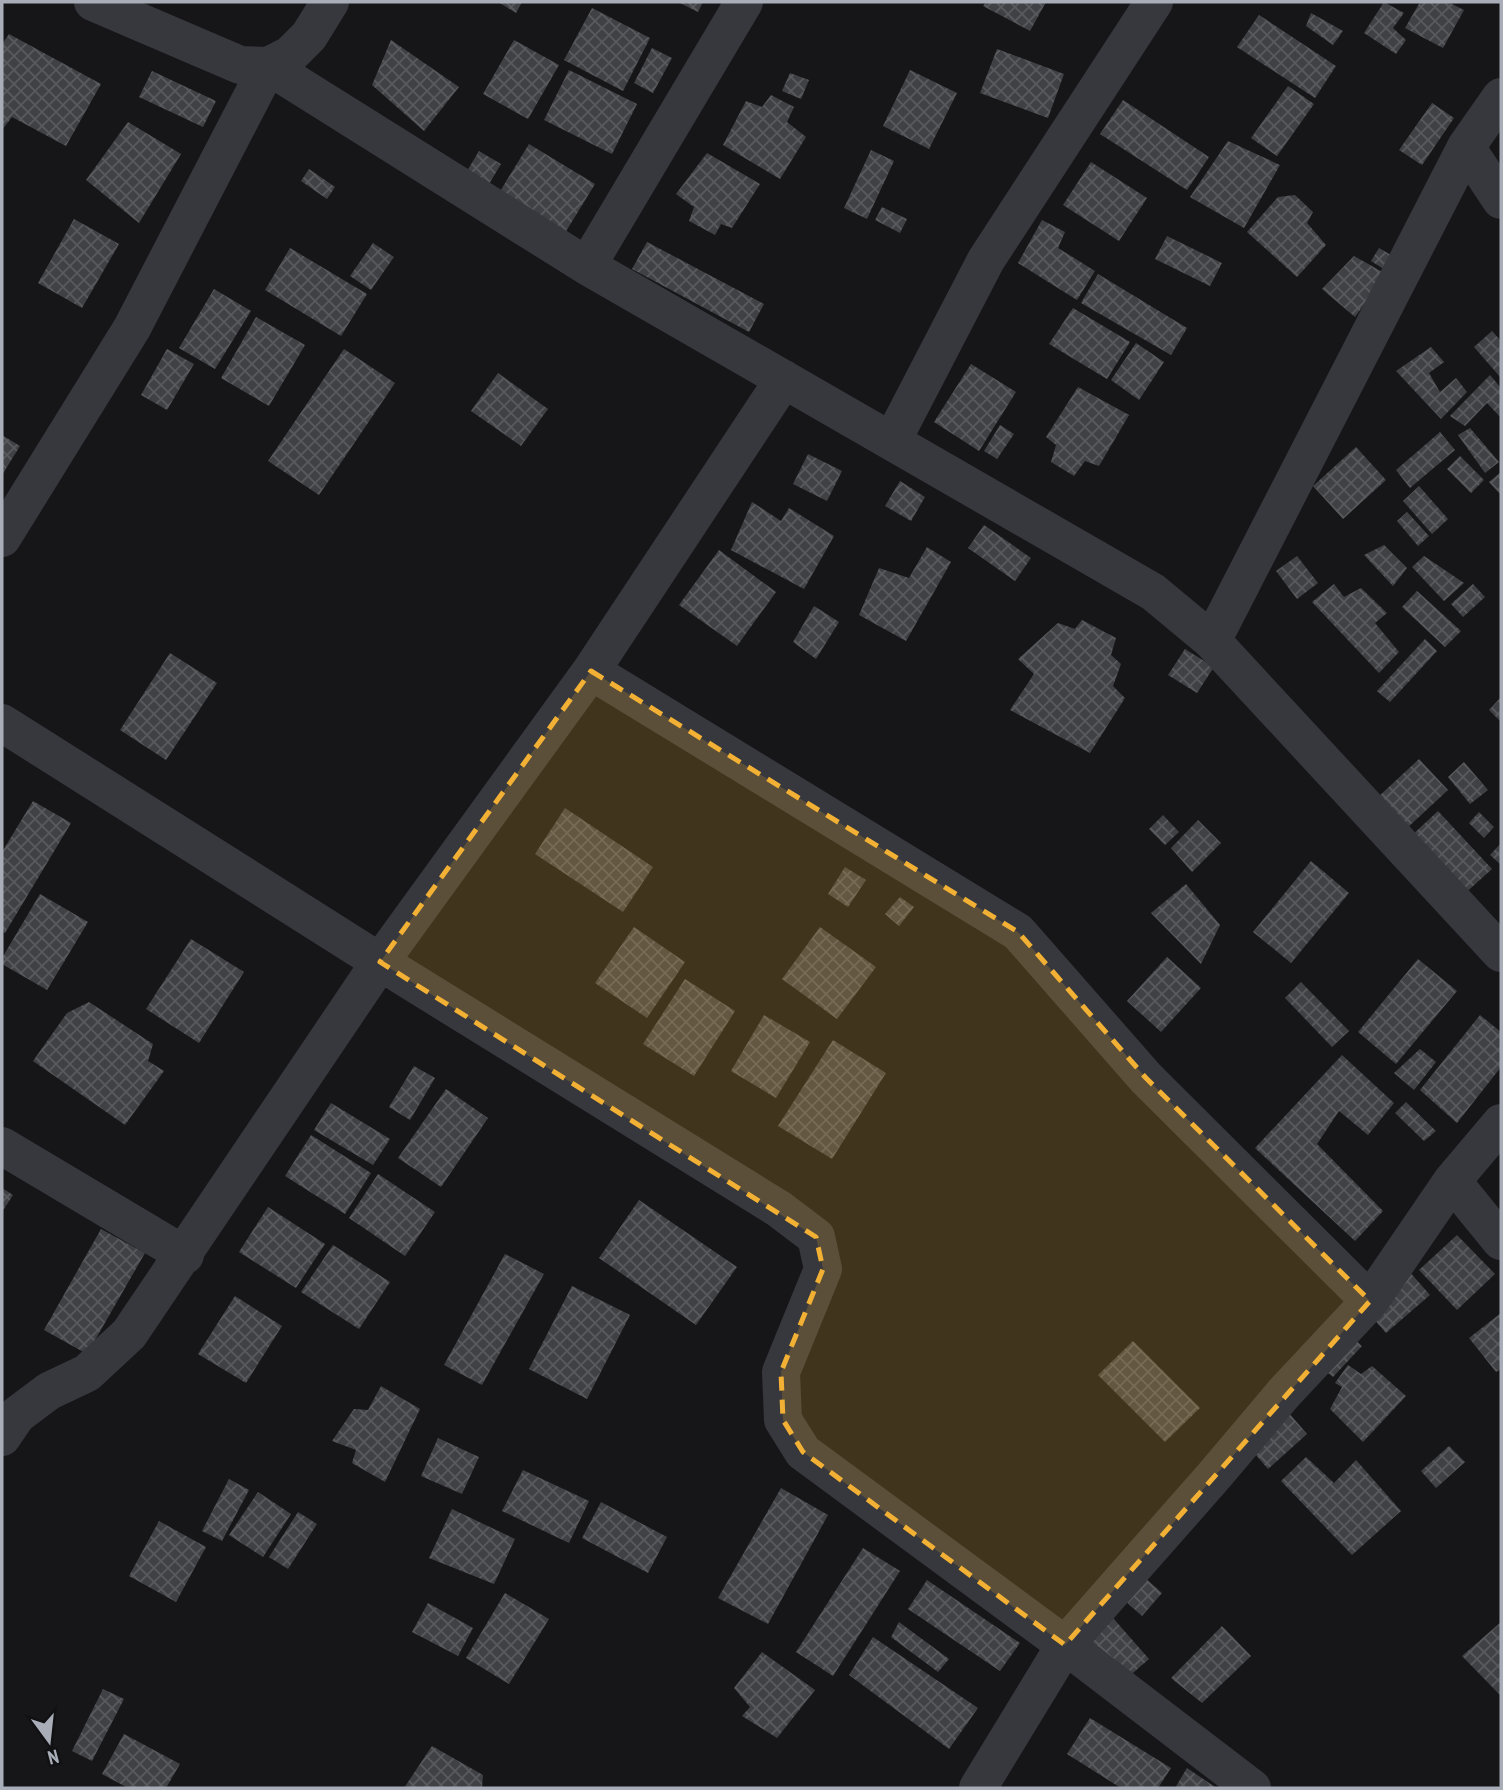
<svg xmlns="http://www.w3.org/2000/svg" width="1503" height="1790" viewBox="0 0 1503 1790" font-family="'PT Sans Narrow',sans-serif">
  <defs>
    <pattern id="building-cross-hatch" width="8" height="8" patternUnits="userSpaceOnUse" patternTransform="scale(1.75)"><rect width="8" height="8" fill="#404145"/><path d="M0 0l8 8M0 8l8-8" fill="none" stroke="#595a5e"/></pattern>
  </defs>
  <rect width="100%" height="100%" fill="#161618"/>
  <path fill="url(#building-cross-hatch)" d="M498 2H522L516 13Z
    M678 2H703L698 12Z
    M986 2H1046L1030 31 983 6Z
    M1384 2 1404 13 1393 28 1406 40 1396 54 1364 33Z
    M1420 2H1448L1464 10 1443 48 1405 28Z
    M592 8 650 38 623 91 564 60Z
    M1311 13 1343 31 1333 45 1306 26Z
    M1259 15 1336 66 1315 98 1237 47Z
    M9 34 101 84 66 146 12 117 2 130V44Z
    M391 40 459 87 424 131 372 85Z
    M514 40 559 65 528 119 483 94Z
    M652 48 672 58 653 93 634 83Z
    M997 49 1064 74 1048 118 980 93Z
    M569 70 637 104 612 154 544 120Z
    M910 70 957 93 929 149 883 126Z
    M152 71 216 101 203 127 139 97Z
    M790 73 809 80 801 99 782 91Z
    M1288 86 1314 104 1277 156 1251 138Z
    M771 95 794 107 787 122 806 137 780 179 723 145 746 101 762 107Z
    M1123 100 1209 157 1187 190 1100 134Z
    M1432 103 1454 118 1422 165 1399 150Z
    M128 122 181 154 139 223 86 180Z
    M1228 141 1280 165 1244 228 1190 197Z
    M529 144 595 184 565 233 499 193Z
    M871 150 894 161 867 219 844 208Z
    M479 151 501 164 489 184 467 171Z
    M707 153 760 184 732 228 721 224 715 235 689 221 694 207 676 194Z
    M1091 162 1147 198 1119 241 1063 205Z
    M309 169 335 187 327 199 301 181Z
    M1295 195 1313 212 1307 223 1326 245 1297 277 1247 232 1278 197Z
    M882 207 907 219 900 233 875 220Z
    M74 219 119 244 82 308 38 283Z
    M1042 220 1065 232 1058 248 1095 271 1077 300 1018 263Z
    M1167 236 1222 263 1210 286 1155 259Z
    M647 242 764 304 749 332 632 269Z
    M373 243 394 257 371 290 350 276Z
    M290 248 367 294 341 336 265 290Z
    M1379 248 1398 259 1390 273 1371 261Z
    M1354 256 1386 274 1355 317 1322 289Z
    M1098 274 1187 328 1171 355 1081 303Z
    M214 289 251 311 215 369 179 348Z
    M1073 308 1130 342 1107 379 1049 344Z
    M256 317 305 345 269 406 221 378Z
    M1492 331 1501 341V378L1474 347Z
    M1136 343 1164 362 1139 400 1111 380Z
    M1431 347 1444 362 1429 373 1440 392 1456 378 1467 392 1441 419 1396 371Z
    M167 349 194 364 167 410 141 395Z
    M344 349 395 383 319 495 268 461Z
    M971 364 1016 392 979 451 934 422Z
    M498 373 548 409 521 446 471 411Z
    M1490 375 1501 388V418L1487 403 1465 426 1450 416Z
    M1078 387 1129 415 1099 466 1085 461 1074 476 1051 462 1056 445 1046 437Z
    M1000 425 1014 434 997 459 984 451Z
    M1470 428 1499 462 1485 473 1458 435Z
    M1440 432 1455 450 1410 488 1396 470Z
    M2 435 20 446 2 475Z
    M1356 447 1386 480 1343 519 1313 486Z
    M808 454 842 471 827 501 793 484Z
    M1460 456 1484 480 1471 493 1447 469Z
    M1501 472V495L1489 482Z
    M900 481 925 497 911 521 885 506Z
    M1419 486 1448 519 1432 534 1403 501Z
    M752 502 781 521 789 508 834 536 804 589 731 550Z
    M1407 512 1429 536 1418 546 1397 521Z
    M984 525 1031 558 1015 581 968 548Z
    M1384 545 1407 568 1393 586 1364 555Z
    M927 547 951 562 906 641 859 615 879 568 909 578Z
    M719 550 776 592 737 646 679 605Z
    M1297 556 1318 583 1297 599 1276 571Z
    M1424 556 1464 583 1444 601 1412 567Z
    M1334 584 1344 597 1361 588 1387 613 1375 623 1399 652 1379 673 1312 602Z
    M1473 584 1485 597 1463 617 1451 604Z
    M1417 591 1461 631 1445 647 1402 607Z
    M814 606 839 622 816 659 793 642Z
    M1082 620 1116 638 1111 655 1121 664 1113 686 1125 698 1090 753 1010 710 1034 674 1018 659 1058 623 1075 629Z
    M1425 639 1437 651 1390 702 1377 691Z
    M1185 649 1214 667 1197 693 1168 675Z
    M170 653 217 683 166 760 120 730Z
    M1501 697V722L1489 710Z
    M1419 759 1448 790 1406 829 1377 798Z
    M1464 762 1488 790 1470 804 1448 777Z
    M33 801 71 823 5 933 2 931V852Z
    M565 808 653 867 623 912 535 854Z
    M1438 811 1492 869 1462 896 1409 838Z
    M1479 812 1494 827 1484 838 1469 823Z
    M1163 815 1179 832 1165 845 1149 829Z
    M1198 820 1221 843 1192 872 1171 848Z
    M1501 843V863L1500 864 1490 855Z
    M1311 861 1349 893 1291 963 1253 932Z
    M845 867 866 880 848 907 828 894Z
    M1186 884 1220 925 1201 964 1151 913Z
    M40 894 88 922 47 990 2 964V958Z
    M900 897 914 907 899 926 885 914Z
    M634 927 685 962 647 1018 595 983Z
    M820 927 876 967 837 1019 782 979Z
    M191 939 244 972 199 1043 146 1009Z
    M1167 957 1201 988 1161 1032 1127 1001Z
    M1418 959 1457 991 1396 1064 1358 1032Z
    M685 979 735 1011 694 1076 643 1044Z
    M1301 982 1349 1031 1332 1047 1285 998Z
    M89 1002 153 1044 148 1061 164 1071 125 1125 33 1061 67 1013Z
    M764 1015 810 1042 776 1098 731 1071Z
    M1480 1015 1501 1032V1067L1457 1123 1420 1090Z
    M833 1040 886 1073 832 1159 778 1126Z
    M1420 1049 1436 1062 1414 1090 1394 1073Z
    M1342 1055 1394 1103 1368 1135 1339 1111 1317 1144 1383 1211 1355 1241 1255 1148Z
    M414 1066 435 1078 410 1120 389 1107Z
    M446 1089 488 1118 441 1187 398 1158Z
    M1406 1102 1436 1131 1424 1141 1395 1113Z
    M331 1103 390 1139 373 1165 314 1130Z
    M311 1135 371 1173 345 1214 285 1176Z
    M378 1174 435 1212 405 1256 349 1218Z
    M2 1188 13 1195 2 1212Z
    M639 1200 737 1267 696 1325 599 1258Z
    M268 1207 325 1244 296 1288 239 1252Z
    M101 1229 145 1253 87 1354 44 1330Z
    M1457 1235 1495 1274 1457 1310 1419 1270Z
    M333 1245 390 1282 359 1329 301 1292Z
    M505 1254 544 1274 482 1385 444 1365Z
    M1408 1270 1430 1295 1386 1333 1364 1308Z
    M572 1286 630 1315 587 1399 529 1369Z
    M235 1296 282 1326 246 1383 198 1354Z
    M1501 1313V1369L1496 1372 1469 1338Z
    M1347 1333 1362 1346 1333 1377 1319 1366Z
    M1133 1341 1200 1408 1165 1442 1098 1375Z
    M1348 1365 1361 1374 1372 1366 1406 1396 1363 1442 1330 1409 1342 1387 1335 1383Z
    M381 1386 420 1409 385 1482 352 1463 356 1450 332 1441 354 1409 368 1410Z
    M1288 1412 1307 1434 1268 1469 1249 1447Z
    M438 1438 479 1457 462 1494 421 1476Z
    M1449 1446 1465 1462 1436 1488 1421 1471Z
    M1306 1457 1334 1483 1356 1460 1401 1511 1352 1555 1281 1481Z
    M523 1470 589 1501 569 1543 502 1511Z
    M229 1479 249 1490 222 1541 202 1531Z
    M781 1488 828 1515 768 1624 718 1598Z
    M258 1492 291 1514 263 1557 229 1535Z
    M601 1502 667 1537 648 1573 582 1538Z
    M452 1509 515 1539 494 1584 429 1558Z
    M298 1512 317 1524 288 1569 269 1557Z
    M159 1521 206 1547 176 1602 129 1576Z
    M863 1548 900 1571 833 1676 796 1652Z
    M1144 1577 1162 1593 1142 1616 1123 1599Z
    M927 1580 1020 1643 1000 1671 908 1609Z
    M505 1593 549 1619 509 1684 466 1658Z
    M428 1603 473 1628 458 1656 412 1632Z
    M1113 1618 1149 1659 1126 1679 1091 1641Z
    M899 1622 949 1659 938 1672 891 1637Z
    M1501 1622V1696L1462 1656Z
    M1222 1626 1251 1656 1202 1703 1171 1678Z
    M873 1637 978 1708 949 1749 849 1675Z
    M762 1652 815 1690 777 1738 742 1716 750 1707 734 1688Z
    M103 1689 124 1699 92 1761 72 1751Z
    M1090 1718 1171 1768 1158 1788H1121L1067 1754Z
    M124 1734 180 1764 166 1788H128L102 1774Z
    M432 1746 483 1775 482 1788H404Z
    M1187 1768 1215 1787 1214 1788H1175Z"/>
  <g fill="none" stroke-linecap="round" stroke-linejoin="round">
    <path stroke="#37383d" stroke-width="38" d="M93 2 240 65 268 66 290 55 309 36 330 2
      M1466 147 1501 200
      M587 266 744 2
      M892 441 986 260 1154 2
      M2 538 132 328 268 66 587 266 1153 592 1212 641 1501 953
      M1212 641 1466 147 1501 97
      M591 671 1018 932 1146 1078 1370 1301
      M2 723 380 962 779 1209 816 1237 823 1269 781 1372 783 1420 803 1452 1065 1645 1252 1788
      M2 1146 185 1255
      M1452 1181 1501 1241
      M2 1437 17 1415 49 1391 87 1373 129 1334 380 962 591 671 784 379
      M978 1788 1065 1645 1213 1477 1284 1393 1370 1301 1452 1181 1501 1123"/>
  </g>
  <path fill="#f2b134" fill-opacity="0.2" stroke="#f2b134" stroke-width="5" stroke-dasharray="14 9" stroke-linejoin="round" d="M591 671 1018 932 1146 1078 1370 1301 1065 1645 803 1452 783 1420 781 1372 823 1269 816 1237 380 962Z"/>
  <rect width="1503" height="1790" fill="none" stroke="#a8adb8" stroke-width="7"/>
  <g transform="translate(49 1741) rotate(165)" stroke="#111113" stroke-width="5" paint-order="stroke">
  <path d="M0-5L12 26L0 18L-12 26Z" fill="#a8adb8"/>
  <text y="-10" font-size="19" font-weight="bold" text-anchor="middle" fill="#a8adb8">N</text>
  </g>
</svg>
